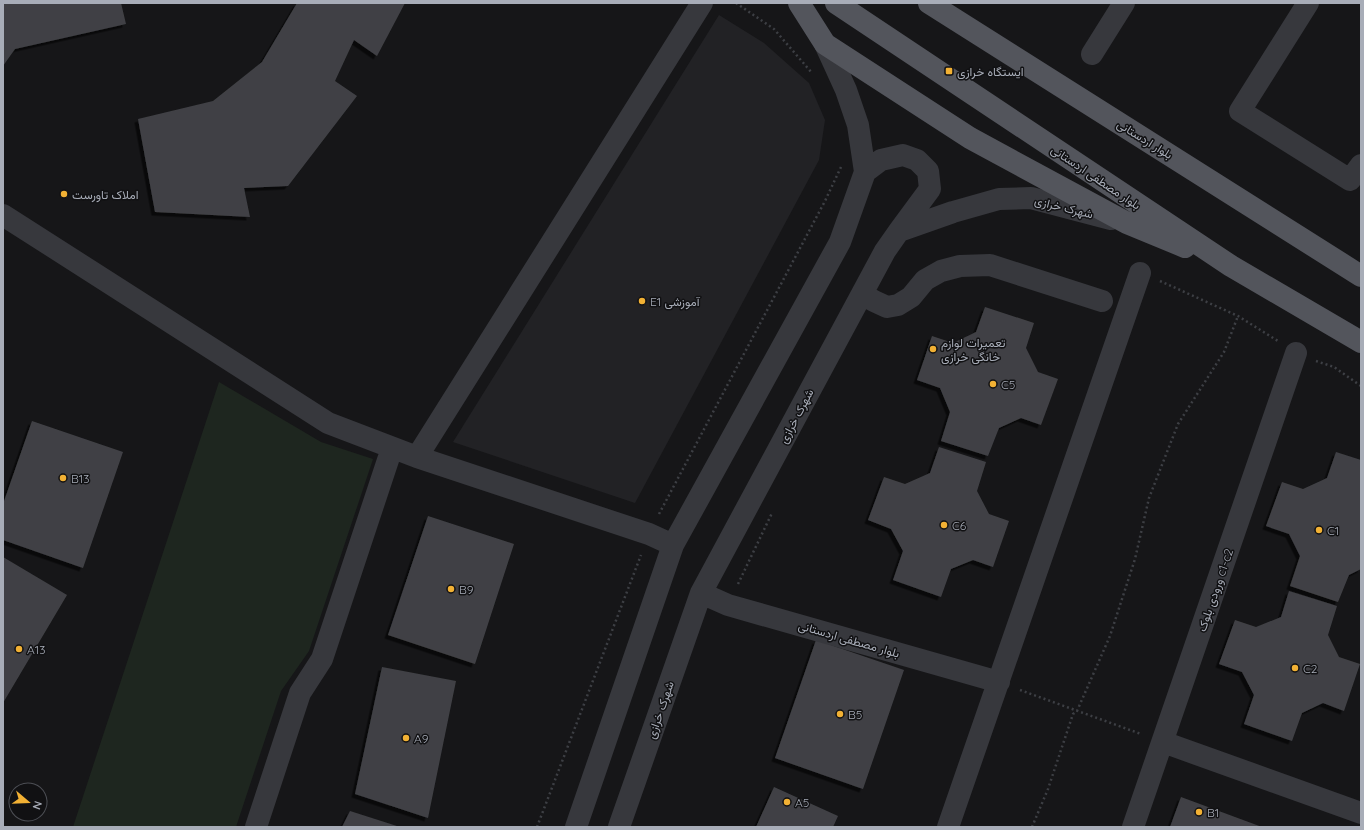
<svg xmlns="http://www.w3.org/2000/svg" width="1364" height="830" viewBox="0 0 1364 830" font-family="Quicksand,Vazirmatn,sans-serif">
  <defs>
    <filter id="shadow"><feDropShadow dx="-3.5" dy="3.5" stdDeviation="0" flood-color="#0009"/></filter>
  </defs>
  <rect width="100%" height="100%" fill="#161618"/>
  <path fill="#222225" d="M719 15 764 43 809 83 825 120 819 160 635 503 453 442Z"/>
  <path fill="#1e261f" d="M219 382 321 442 373 459 309 651 281 691 236 827H73Z"/>
  <path fill="#404145" filter="url(#shadow)" d="M3 3H121L126 24 15 49 3 66Z
    M297 3H405L377 56 354 40 335 81 357 96 288 186 244 188 250 217 155 212 138 119 213 101 262 62Z
    M985 307 1034 323 1026 348 1038 372 1058 379 1041 425 1021 418 999 428 988 456 941 441 950 412 940 388 917 380 932 336 953 343 976 332Z
    M32 421 123 452 83 568 3 540V504Z
    M939 447 986 462 977 491 989 514 1009 521 993 567 973 560 951 569 941 597 893 580 903 551 891 529 868 520 884 477 905 484 930 473Z
    M1336 452 1361 460V569L1349 575 1338 602 1290 586 1300 556 1289 534 1266 526 1282 482 1303 489 1327 478Z
    M428 516 514 544 475 664 388 635Z
    M3 557 67 595 3 703Z
    M1289 591 1337 606 1328 635 1339 657 1360 664 1344 711 1323 703 1302 713 1292 741 1244 724 1254 695 1242 672 1219 664 1235 620 1256 627 1281 617Z
    M816 640 904 670 863 789 775 758Z
    M382 667 456 681 428 818 355 794Z
    M774 787 838 816 833 827H756Z
    M1181 797 1262 827H1170Z
    M350 811 400 827H342Z"/>
  <g fill="none" stroke-linecap="round" stroke-linejoin="round">
    <path stroke="#3d3f44" stroke-width="2.5" stroke-dasharray="2 3" stroke-linecap="butt" d="M736 3 774 29 812 73
      M1160 281 1238 316 1278 341
      M1316 361 1334 367 1361 386
      M659 514 825 201 841 167
      M738 584 772 513
      M1020 690 1141 734
      M537 827 641 555
      M1032 827 1048 789 1073 714 1077 711 1110 636 1135 559 1149 498 1178 424 1224 352 1238 316"/>
    <path stroke="#37383d" stroke-width="22" d="M1308 3 1240 111 1350 180 1361 165
      M1092 54 1124 3
      M865 172 881 160 903 155 917 160 928 171 930 189 899 231
      M3 215 328 423 417 457 649 534 673 545
      M862 294 874 301 887 307 898 305 911 297 925 280 941 271 960 266 990 265 1102 301
      M417 457 702 3
      M701 593 728 605 999 682
      M1163 742 1361 813
      M256 827 300 693 322 659 392 448
      M576 827 673 545 840 242 865 172 858 125 846 90 825 44
      M619 827 701 593 885 251 899 231 953 212 999 199 1031 198 1111 219
      M948 827 1140 273
      M1133 827 1296 353"/>
    <path stroke="#53555c" stroke-width="22" d="M799 3 825 44 970 138 1127 223 1185 247
      M836 3 1231 266 1361 342
      M929 3 1361 276"/>
  </g>
  <g fill="#f2b134" stroke="#111113" stroke-width="1.5">
    <rect x="945" y="67" width="8" height="8" rx="2"/>
    <circle cx="64" cy="194" r="4"/>
    <circle cx="642" cy="301" r="4"/>
    <circle cx="933" cy="349" r="4"/>
    <circle cx="993" cy="384" r="4"/>
    <circle cx="63" cy="478" r="4"/>
    <circle cx="944" cy="525" r="4"/>
    <circle cx="1319" cy="530" r="4"/>
    <circle cx="451" cy="589" r="4"/>
    <circle cx="19" cy="649" r="4"/>
    <circle cx="1295" cy="668" r="4"/>
    <circle cx="840" cy="714" r="4"/>
    <circle cx="406" cy="738" r="4"/>
    <circle cx="787" cy="802" r="4"/>
    <circle cx="1199" cy="812" r="4"/>
  </g>
  <g text-anchor="middle" dominant-baseline="central" stroke-width="3" stroke-linejoin="round" paint-order="stroke">
    <g font-size="12" fill="#a8adb8" stroke="#111113" text-anchor="start">
      <text x="957" y="71">ایستگاه خرازی</text>
      <text x="72" y="194">املاک تاورست</text>
      <text x="650" y="301">E1 آموزشی</text>
      <text x="941" y="342">تعمیرات لوازم<tspan x="941" dy="14">خانگی خرازی</tspan></text>
      <text x="1001" y="384">C5</text>
      <text x="71" y="478">B13</text>
      <text x="952" y="525">C6</text>
      <text x="1327" y="530">C1</text>
      <text x="459" y="589">B9</text>
      <text x="27" y="649">A13</text>
      <text x="1303" y="668">C2</text>
      <text x="848" y="714">B5</text>
      <text x="414" y="738">A9</text>
      <text x="795" y="802">A5</text>
      <text x="1207" y="812">B1</text>
    </g>
    <g font-size="12" fill="#a8adb8" stroke="#111113">
      <text transform="translate(1145 139) rotate(32)">بلوار اردستانی</text>
      <text transform="translate(1096 177) rotate(34)">بلوار مصطفی اردستانی</text>
      <text transform="translate(1064 207) rotate(14)">شهرک خرازی</text>
      <text transform="translate(796 416) rotate(-62)">شهرک خرازی</text>
      <text transform="translate(1215 590) rotate(-71)">ورودی بلوک c1-c2</text>
      <text transform="translate(849 639) rotate(16)">بلوار مصطفی اردستانی</text>
      <text transform="translate(660 710) rotate(-71)">شهرک خرازی</text>
    </g>
  </g>
  <rect width="1364" height="830" fill="none" stroke="#a8adb8" stroke-width="8"/>
  <g transform="translate(28 802) rotate(109)"><circle r="19" fill="#111113" stroke="#4d4f55"/>
  <path d="M0-3L7 15L0 10L-7 15Z" fill="#f2b134"/>
  <text y="-6" font-size="11" font-weight="bold" text-anchor="middle" fill="#a8adb8">N</text>
  </g>
</svg>
